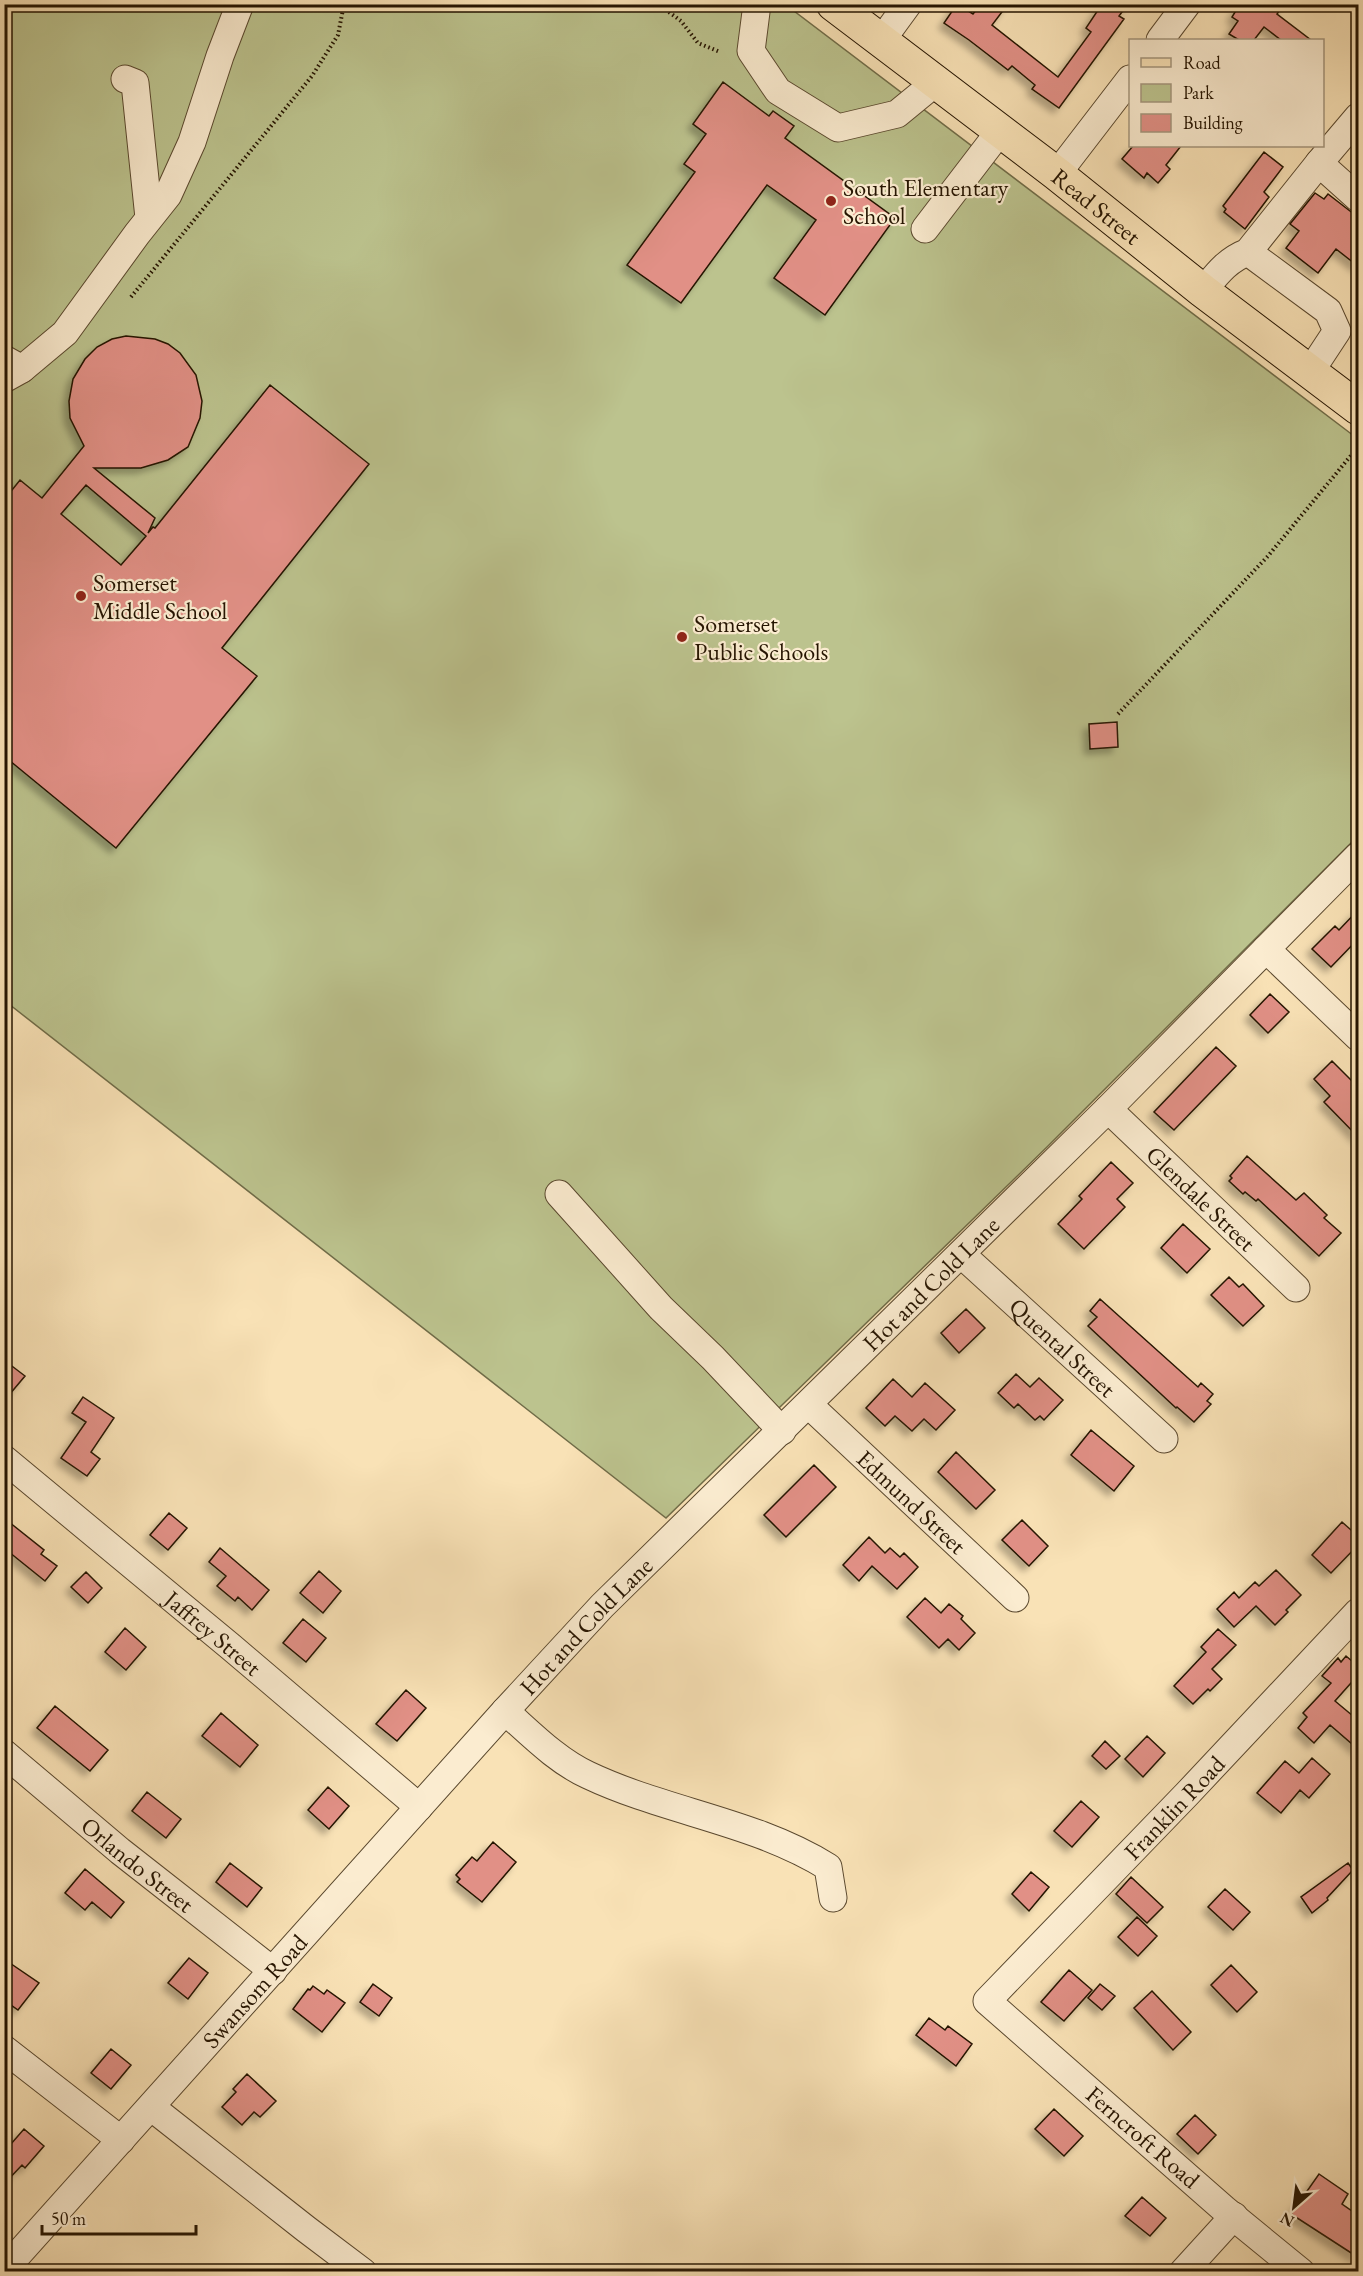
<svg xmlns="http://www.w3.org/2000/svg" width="1363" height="2276" viewBox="0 0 1363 2276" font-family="'EB Garamond',serif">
  <defs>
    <filter id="shadow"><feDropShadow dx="-5.5" dy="5.5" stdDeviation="3" flood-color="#0004"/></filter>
  </defs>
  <rect width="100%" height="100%" fill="#f9e2b6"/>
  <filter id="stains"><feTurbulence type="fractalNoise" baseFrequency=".00333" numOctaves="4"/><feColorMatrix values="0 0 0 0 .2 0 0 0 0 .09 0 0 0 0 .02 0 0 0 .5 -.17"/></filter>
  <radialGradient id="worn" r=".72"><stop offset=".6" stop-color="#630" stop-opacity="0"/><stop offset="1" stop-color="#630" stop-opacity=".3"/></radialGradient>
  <path fill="#bcc38e" stroke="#706c48" stroke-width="1.5" d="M610 4 615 9 619 4 786 5 1358 439V836L1047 1147 666 1518 5 1001 4 5Z"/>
  <path fill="#e19086" stroke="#251401" stroke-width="1.5" fill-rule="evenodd" filter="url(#shadow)" d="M957 4 973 14 981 4H1008L992 25 1058 77 1091 32 1086 28 1102 4H1128L1119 16 1124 19 1059 108 1032 89 1035 85 1012 66 1008 70 969 40 944 23Z
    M1240 4H1284L1277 14 1311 40H1281L1264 27 1254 40H1239L1229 34 1238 21 1232 17Z
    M723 82 769 116 773 111 794 126 785 138 895 218 825 315 774 278 816 220 767 185 681 303 627 265 695 172 684 164 706 134 693 124Z
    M1133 146H1181L1166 165 1170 169 1158 183 1147 173 1144 178 1122 159Z
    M1264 152 1283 167 1264 192 1269 197 1245 229 1224 212 1226 209 1223 206Z
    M1315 193 1324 199 1328 194 1359 218V267L1336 249 1318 273 1286 248 1299 231 1290 224Z
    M126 336 155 339 168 344 180 353 196 375 202 401 200 418 188 447 168 460 141 468H94L155 518 148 533 153 527 155 528 270 385 369 464 222 648 257 676 116 848 4 756V500L20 480 42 498 84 446 70 418 69 401 73 379 85 359 97 347 112 339ZM86 485 146 536 121 565 61 514Z
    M1117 722 1118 747 1090 749 1089 724Z
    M1359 909V938L1331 967 1312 949 1335 926 1339 930Z
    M1270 994 1289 1012 1268 1033 1250 1015Z
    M1216 1047 1236 1066 1174 1130 1154 1112Z
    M1332 1061 1359 1088V1138L1324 1102 1330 1096 1314 1079Z
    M1247 1156 1296 1200 1304 1193 1327 1215 1324 1218 1341 1233 1319 1256 1258 1199 1256 1201 1245 1192 1243 1194 1229 1181 1232 1178 1230 1176Z
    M1111 1162 1133 1183 1117 1199 1125 1207 1084 1249 1058 1224 1082 1199 1079 1196Z
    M1183 1224 1210 1249 1187 1273 1161 1248Z
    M1229 1277 1239 1287 1243 1284 1264 1306 1243 1326 1211 1295Z
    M1100 1299 1198 1387 1201 1383 1213 1394 1207 1401 1211 1404 1194 1422 1177 1407 1176 1408 1088 1326 1097 1317 1090 1311Z
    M966 1309 985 1328 959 1353 941 1333Z
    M4 1360 25 1376 4 1401Z
    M1016 1374 1030 1387 1039 1378 1063 1400 1044 1420 1040 1416 1035 1420 1018 1404 1014 1408 998 1393Z
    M893 1379 912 1397 925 1383 955 1410 936 1430 924 1419 912 1431 895 1416 885 1426 866 1408Z
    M83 1397 114 1418 91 1452 100 1459 87 1476 61 1458 86 1422 72 1413Z
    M1091 1430 1134 1466 1114 1491 1071 1455Z
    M956 1452 995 1490 976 1509 938 1472Z
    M814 1465 836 1487 786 1537 764 1515Z
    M169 1513 187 1528 168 1550 150 1535Z
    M4 1518 44 1550 41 1554 57 1566 45 1581 4 1548Z
    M1022 1520 1048 1546 1029 1566 1002 1540Z
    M1342 1522 1359 1537V1544L1331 1573 1312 1555Z
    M869 1537 885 1553 890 1548 900 1557 904 1553 918 1567 897 1589 872 1566 859 1581 843 1565Z
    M220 1548 269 1590 252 1610 238 1597 235 1601 217 1586 226 1576 209 1562Z
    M1276 1570 1301 1595 1286 1610 1288 1612 1275 1625 1256 1606 1234 1627 1217 1609 1234 1592 1239 1598 1255 1582 1259 1586Z
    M319 1571 341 1591 323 1613 300 1593Z
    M86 1572 102 1588 88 1603 71 1587Z
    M925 1598 941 1613 949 1604 963 1616 961 1619 975 1633 959 1650 948 1639 939 1648 907 1617Z
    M303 1619 326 1638 306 1662 283 1643Z
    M125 1628 146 1647 126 1670 105 1652Z
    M1218 1629 1236 1645 1212 1669 1222 1679 1210 1691 1208 1689 1193 1704 1174 1686 1206 1652 1201 1647Z
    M1346 1656 1359 1667V1674L1335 1701 1359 1721V1750L1330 1725 1314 1743 1298 1728 1307 1717 1303 1713 1331 1683 1322 1676 1338 1658 1341 1662Z
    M406 1690 426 1708 397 1741 376 1724Z
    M55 1706 108 1750 90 1771 37 1728Z
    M221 1713 258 1745 240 1767 202 1736Z
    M1147 1736 1165 1753 1143 1777 1125 1759Z
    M1105 1741 1120 1756 1106 1769 1092 1756Z
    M1312 1758 1330 1774 1309 1798 1300 1790 1281 1813 1257 1793 1285 1761 1299 1773Z
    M328 1787 349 1806 329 1829 308 1810Z
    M147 1792 181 1819 166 1838 132 1811Z
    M1081 1801 1099 1817 1072 1847 1054 1831Z
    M493 1842 516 1862 482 1902 457 1882 460 1879 456 1875 472 1857 477 1861Z
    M230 1863 262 1888 247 1907 216 1882Z
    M1348 1863 1353 1870 1327 1898 1328 1900 1312 1913 1301 1897Z
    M85 1869 124 1902 111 1918 92 1902 85 1910 65 1893Z
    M1031 1872 1049 1887 1029 1911 1012 1894Z
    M1131 1877 1163 1907 1147 1923 1116 1894Z
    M1225 1889 1250 1912 1233 1930 1208 1907Z
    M1137 1917 1157 1936 1138 1956 1118 1937Z
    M189 1958 208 1973 188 1999 168 1983Z
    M4 1959 39 1983 18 2010 4 2000Z
    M1231 1965 1257 1992 1237 2012 1211 1985Z
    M1069 1970 1092 1990 1064 2021 1041 2002Z
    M373 1984 392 1998 379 2016 360 2002Z
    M1100 1984 1115 1996 1102 2010 1088 1998Z
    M313 1986 324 1994 327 1990 345 2003 322 2032 293 2009 308 1989 310 1990Z
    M1152 1991 1191 2032 1173 2050 1134 2008Z
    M929 2018 945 2030 948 2026 972 2044 956 2066 916 2035Z
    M111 2049 131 2065 111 2089 91 2073Z
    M247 2074 276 2101 260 2117 254 2112 242 2125 222 2107 236 2092 233 2089Z
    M1054 2109 1083 2136 1064 2156 1035 2129Z
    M1195 2115 1216 2135 1198 2154 1177 2134Z
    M24 2129 44 2146 25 2168 22 2165 4 2184V2152Z
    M1319 2174 1348 2194 1342 2204 1359 2216V2258L1291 2214Z
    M1142 2197 1166 2218 1150 2236 1125 2216Z"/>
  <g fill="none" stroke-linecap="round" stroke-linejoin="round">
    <g stroke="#5a482e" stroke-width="29">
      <g id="minor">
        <path d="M757 4 751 51 778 91 838 128 897 114 936 82"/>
        <path d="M1160 40 1187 4"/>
        <path d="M881 41 908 4"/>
        <path d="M125 79 135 83 149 218"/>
        <path d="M1319 163 1358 198"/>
        <path d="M1057 174 1130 79"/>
        <path d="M925 229 1000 131"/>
        <path d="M1248 252 1328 311 1337 331 1310 372"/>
        <path d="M1203 291C1217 274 1227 260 1248 252L1319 163 1358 117"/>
        <path d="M4 359 22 369 4 379"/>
        <path d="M22 369 65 333 137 234 168 195 192 142 220 56 240 4"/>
        <path d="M1266 949 1358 1037"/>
        <path id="s1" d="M1108 1109 1296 1288"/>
        <path d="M559 1194 661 1308 713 1358 782 1431"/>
        <path id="s2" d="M961 1254 1164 1439"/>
        <path id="s3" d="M809 1405 1015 1598"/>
        <path id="s4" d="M4 1459 231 1647 419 1807"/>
        <path d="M505 1711C530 1733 557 1761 588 1775 666 1812 754 1821 828 1867L833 1898"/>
        <path id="s5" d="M4 1753 120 1851 273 1971"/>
        <path d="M4 2049 121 2140"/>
        <path d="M151 2107 306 2229 363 2272"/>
        <path id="s6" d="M4 2270 505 1711 602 1606 1108 1109 1358 856"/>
        <path d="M1183 2272 1234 2216"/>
        <path id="s7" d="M1301 2272 1224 2209 987 2001 1187 1794 1358 1612"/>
      </g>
    </g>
    <g stroke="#251401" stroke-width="35">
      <g id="major">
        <path id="s8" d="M833 4 1057 174 1203 291 1358 408"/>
      </g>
    </g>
    <path stroke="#251401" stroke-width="4" stroke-dasharray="1.5 3" stroke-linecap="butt" d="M658 4 681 21 698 43 720 52
      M131 297 312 76 338 35 344 4
      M1118 714 1268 556 1358 447"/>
    <use href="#minor" stroke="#fbecd0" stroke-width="27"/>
    <use href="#major" stroke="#f9e2b6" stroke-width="33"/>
  </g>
  <g fill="#8f2418" stroke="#fbecd0" stroke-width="2">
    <circle cx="831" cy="201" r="6"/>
    <circle cx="81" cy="596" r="6"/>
    <circle cx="682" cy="637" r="6"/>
  </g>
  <g text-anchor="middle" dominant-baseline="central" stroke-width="4.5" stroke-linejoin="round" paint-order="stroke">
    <g font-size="24" fill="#251401" stroke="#fbecd0" text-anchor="start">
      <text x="843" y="187">South Elementary<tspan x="843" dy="28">School</tspan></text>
      <text x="93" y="582">Somerset<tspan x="93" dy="28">Middle School</tspan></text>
      <text x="694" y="623">Somerset<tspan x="694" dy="28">Public Schools</tspan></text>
    </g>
    <g font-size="24" fill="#251401" stroke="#fbecd0">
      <text stroke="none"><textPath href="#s8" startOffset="332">Read Street</textPath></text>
      <text stroke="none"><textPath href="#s1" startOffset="129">Glendale Street</textPath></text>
      <text stroke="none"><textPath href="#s6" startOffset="1354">Hot and Cold Lane</textPath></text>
      <text stroke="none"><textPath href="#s2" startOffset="138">Quental Street</textPath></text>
      <text stroke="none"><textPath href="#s3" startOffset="141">Edmund Street</textPath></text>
      <text stroke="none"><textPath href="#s6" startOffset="868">Hot and Cold Lane</textPath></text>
      <text stroke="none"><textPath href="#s4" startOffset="272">Jaffrey Street</textPath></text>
      <text stroke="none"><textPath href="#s7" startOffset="684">Franklin Road</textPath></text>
      <text stroke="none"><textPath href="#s5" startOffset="174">Orlando Street</textPath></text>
      <text stroke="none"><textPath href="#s6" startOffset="375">Swansom Road</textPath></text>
      <text transform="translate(1143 2137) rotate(41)">Ferncroft Road</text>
    </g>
  </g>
  <rect width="1363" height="2276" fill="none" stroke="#f9e2b6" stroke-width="24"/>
  <rect x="6" y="6" width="1351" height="2264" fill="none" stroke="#251401" stroke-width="3"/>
  <rect x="12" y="12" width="1339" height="2252" fill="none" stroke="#251401" stroke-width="1.5"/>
  <rect x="1129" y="39" width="195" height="108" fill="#fbecd0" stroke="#a5967d" stroke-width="1.5"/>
  <rect x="1141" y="58" width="30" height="9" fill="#f9e2b6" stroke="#a5967d" stroke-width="1.5"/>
  <text x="1183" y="69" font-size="18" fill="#251401">Road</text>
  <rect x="1141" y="84" width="30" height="18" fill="#bcc38e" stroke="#a5967d" stroke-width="1.5"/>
  <text x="1183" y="99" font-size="18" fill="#251401">Park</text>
  <rect x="1141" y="114" width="30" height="18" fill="#e19086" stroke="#a5967d" stroke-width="1.5"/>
  <text x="1183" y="129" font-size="18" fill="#251401">Building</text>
  <g transform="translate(1294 2207) rotate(208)" stroke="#fbecd0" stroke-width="4.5" paint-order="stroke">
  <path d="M0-4.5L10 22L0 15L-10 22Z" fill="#251401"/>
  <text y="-9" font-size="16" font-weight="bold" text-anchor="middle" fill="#251401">N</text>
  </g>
  <path d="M42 2225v9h154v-9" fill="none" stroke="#251401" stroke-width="3"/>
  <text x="51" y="2225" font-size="18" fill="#251401" stroke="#fbecd0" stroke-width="4.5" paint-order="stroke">50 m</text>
  <rect width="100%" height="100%" filter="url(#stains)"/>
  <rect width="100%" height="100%" fill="url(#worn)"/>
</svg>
